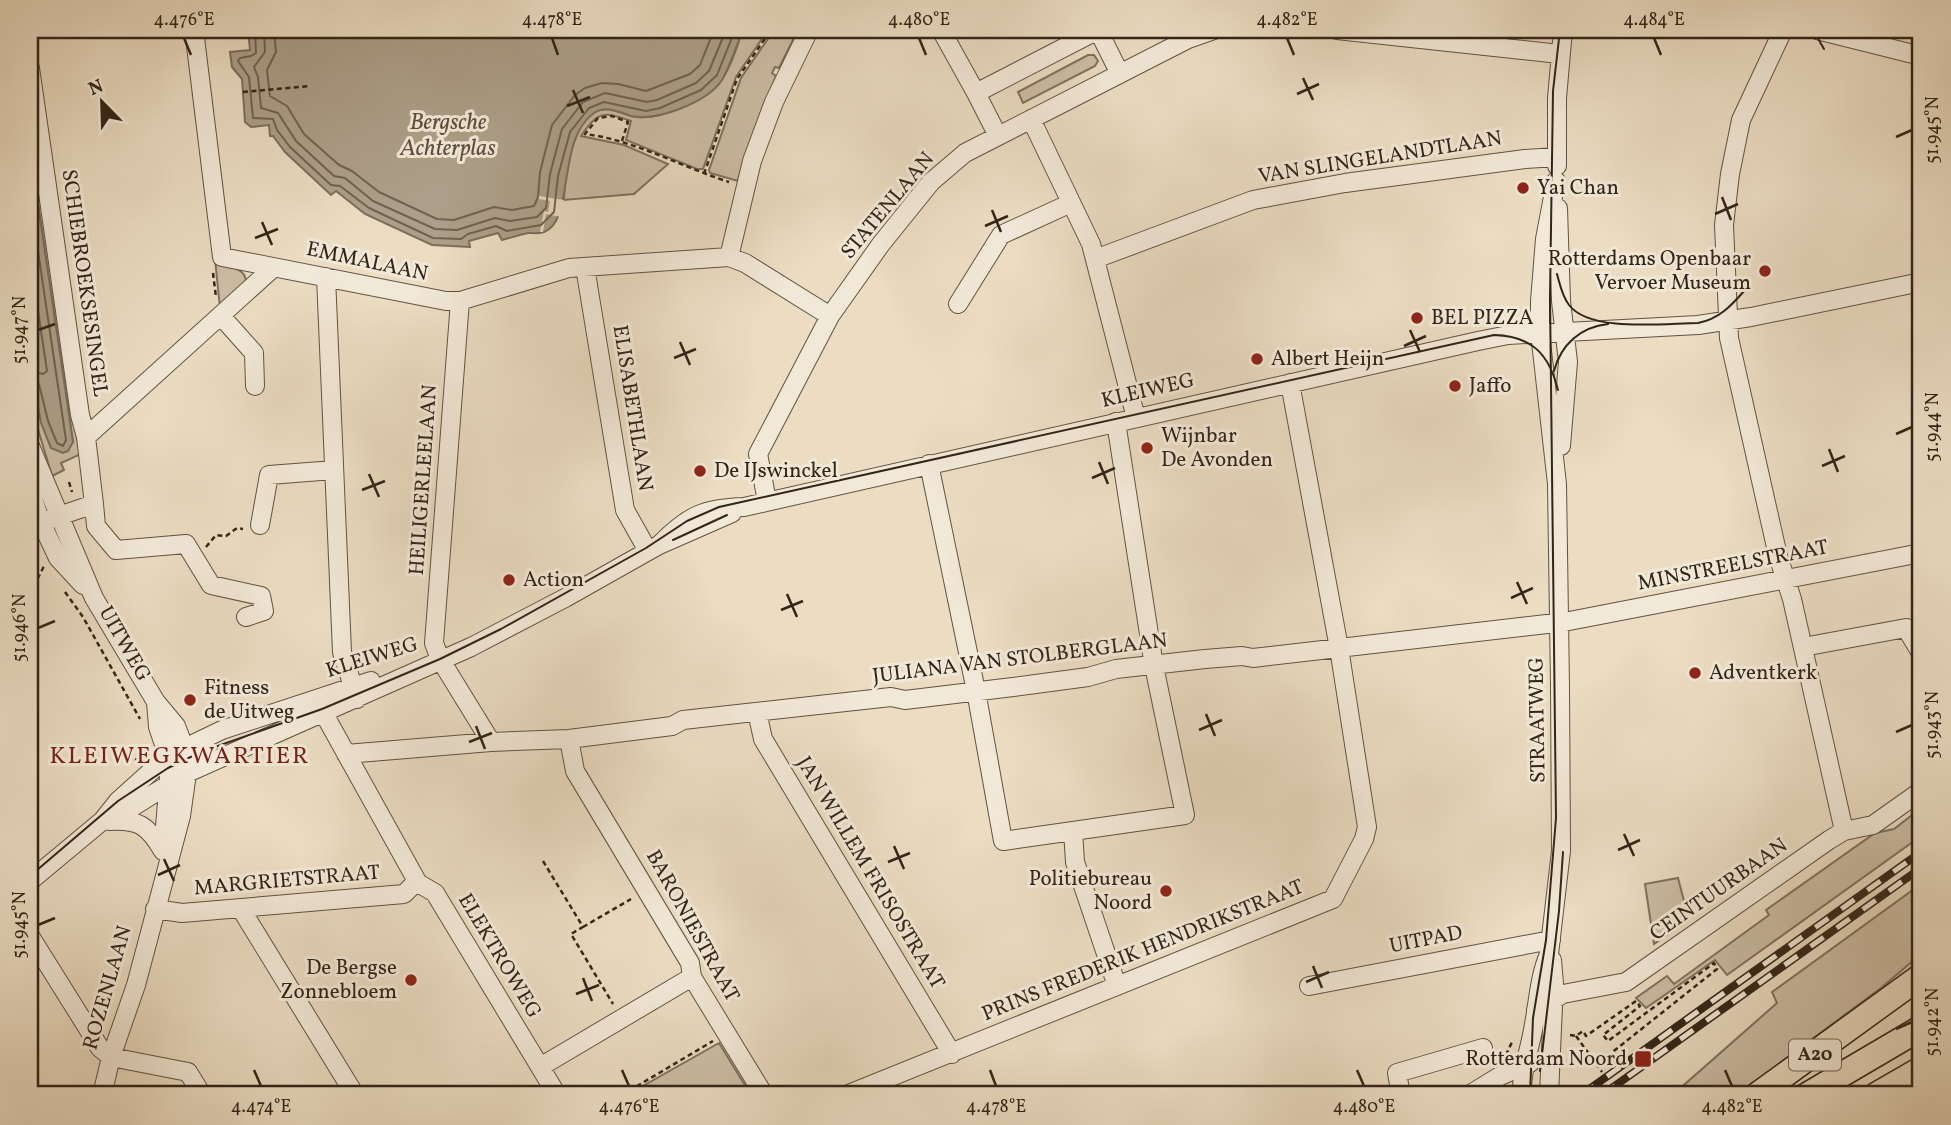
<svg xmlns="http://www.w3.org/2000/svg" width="1951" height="1125" viewBox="0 0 1951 1125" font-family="Vollkorn,serif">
  <rect width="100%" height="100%" fill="#ebdcc2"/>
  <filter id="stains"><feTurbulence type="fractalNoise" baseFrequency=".00286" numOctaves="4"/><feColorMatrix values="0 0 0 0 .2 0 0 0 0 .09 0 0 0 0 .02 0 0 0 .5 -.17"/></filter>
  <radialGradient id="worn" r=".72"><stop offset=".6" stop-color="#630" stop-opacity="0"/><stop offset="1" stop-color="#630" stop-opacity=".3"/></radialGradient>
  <path fill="#ccbda5" stroke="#7f715e" stroke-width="2" d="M743 30H768L736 77 703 169H697L626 140 631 121C603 111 598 111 581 136L624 145 668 164 634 194 564 200C565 173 570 128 595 112 607 105 620 113 631 116 657 122 707 101 722 79 732 66 737 45 743 30Z
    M774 30H798L779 68 775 67 772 73 776 76 744 158 738 181 710 173 709 170 741 78Z
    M1088 55H1094L1098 61 1095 66 1023 103 1018 92Z
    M30 99 81 454 61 463 64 470 52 476 34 416 39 415 51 448 73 442 30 150Z
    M215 259C225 268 245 266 246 281L220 308Z
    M1921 808V836L1727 975 1715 960 1646 1008 1636 998 1667 976 1674 984 1769 915 1766 910 1875 833 1894 829Z
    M1678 878 1689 920 1654 944 1645 884Z
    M1921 884V954L1881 988 1737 1095H1678L1676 1092 1777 1003 1772 992Z
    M719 1043 751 1095H627Z"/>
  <path fill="#ac9e88" stroke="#7b6e5b" stroke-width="2" d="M248 30H743C736 46 731 65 722 80 708 102 656 122 631 116 619 112 606 105 594 113 556 140 575 221 544 232 539 234 533 233 528 233 519 235 510 238 502 240L498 233 469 241 470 247 432 245 365 214 336 191 331 195 285 152 273 136H270L269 125 251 127 245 122 242 79 232 67 230 52 250 50Z
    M30 150 73 442 68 451 63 453 51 448 41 423 30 365Z"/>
  <path fill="#ebdcc2" d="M539 196 564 200 561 217 546 214 543 232H540L544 211 548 212 550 201 539 199Z"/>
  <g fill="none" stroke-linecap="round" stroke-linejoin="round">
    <path stroke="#6f6250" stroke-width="2" d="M255 30 256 53 251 56 240 58 238 61 249 77 253 118 273 119 277 130 290 147 331 185 340 186 369 208 433 238 461 239 468 234 496 226 507 231 541 225 554 212 558 176 570 132 589 108 604 102 646 111 660 108 701 90 717 75 735 30
      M264 30 265 52 254 67 258 77 261 108 278 113 296 141 334 176 345 178 373 201 435 229 457 230 495 218 510 221 537 217 546 208 550 174 562 129 583 102 605 93 647 102 657 100 696 83 709 71 726 30
      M274 30 276 52 267 70 270 96 287 106 304 134 339 165 352 171 379 192 437 219 454 220 494 207 512 210 534 206 538 197 540 172 552 125 575 95 585 88 602 83 618 84 646 91 690 74 700 65 714 30
      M30 197 66 440 63 446 57 443 48 421 39 384 30 379
      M30 257 47 371 43 374 30 371"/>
    <g stroke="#605342" stroke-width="20">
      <path id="minor" d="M194 30 222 257 446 301H460L569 268 729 257 745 263 830 316
        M941 30 976 93
        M1337 30 1560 54
        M1783 30 1741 120 1730 174 1724 225 1729 338 1778 556 1792 599 1844 831
        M1817 30 1921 56
        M30 68 80 415 86 437 94 504
        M1031 119 1091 244 1136 418
        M998 136 976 93 1098 30 1120 74
        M1557 166V98L1563 30
        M1558 208 1561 301 1568 362 1561 446
        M729 257 752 161 774 102 809 30
        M1095 259 1253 200 1345 183 1525 159 1557 157
        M585 267 625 510 648 551
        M326 277 342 652 357 699
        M460 301 434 643 440 659 491 742
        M958 304 1001 235 1071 203
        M221 316 254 353 255 386
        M1116 422 1154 666 1185 815 1073 831 1075 862 1117 986
        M86 437 273 268
        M30 446 94 598 156 702 176 726 184 747 187 773 181 816 136 985 111 1057 102 1095
        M929 464 976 691 1003 841 1073 831
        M30 491 41 522 58 558 83 585
        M767 501 758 454 830 316 881 244 931 182 965 153 1188 39 1214 30
        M260 525 269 475 334 470
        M30 526 94 504 96 526 116 550 186 544 211 585 261 596 264 611 246 617
        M659 545C688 516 703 508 744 507L1478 341 1508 335 1698 325 1751 317 1921 282
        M1803 647 1906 628 1921 653
        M156 702 158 727 168 756 169 778 163 851
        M318 703 418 883 435 893 557 1095
        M757 712 763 739 952 1054
        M569 739 575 771 690 963 692 977 764 1095
        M346 754 491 742 569 739 672 726 683 720 891 697 905 700 1013 687 1088 677 1116 669 1205 659 1242 656 1253 658 1564 622 1921 553
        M102 821 134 806 187 773 471 647 565 598 659 545 732 513
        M109 821C138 819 148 825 163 851
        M30 881 102 821 118 801 168 756 222 730 371 681
        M155 909 182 913 404 894 417 881
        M241 909 355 1095
        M30 936 100 1048 111 1057 188 1072 202 1095
        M1309 986 1551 940
        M1536 1010 1563 994 1626 982 1829 840 1844 831 1873 825 1921 791
        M540 1067 692 977
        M846 1095 1333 899 1364 839 1367 827 1339 648 1290 383
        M1401 1095 1397 1073 1483 1048
        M1469 1095 1500 1076 1530 1063
        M1522 1095C1521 1072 1529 1052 1533 1030 1538 1005 1539 977 1549 954L1561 851 1560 686 1557 484 1540 333V301L1545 239 1556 181
        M1549 1095 1554 984 1552 960"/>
    </g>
    <g stroke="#322518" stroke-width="27">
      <path id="highway" d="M1757 1095 1921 976
        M1807 1095 1921 1028
        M1876 1095 1921 1069"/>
    </g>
    <path stroke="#322518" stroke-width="2.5" stroke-dasharray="5 3.5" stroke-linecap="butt" d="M290 30V34
      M243 92 310 86
      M622 141 628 122 612 116 598 118 585 134C634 140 682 167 729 182
      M704 174 737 79 771 30
      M213 273 216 297
      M69 482 72 492
      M30 547 37 557
      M206 547 216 535 226 536 237 528 243 529
      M65 592 83 617 140 719
      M30 594 44 566
      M137 763 136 760 146 745
      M543 861 583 927 571 934 613 1004
      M583 927 631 899
      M1570 1035 1576 1036 1583 1031 1586 1036 1636 1001 1640 1006 1603 1035 1608 1041 1714 963 1717 969 1610 1054 1616 1062
      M1576 1036 1602 1072
      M1506 1055 1512 1042
      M1615 1094 1616 1095
      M622 1095 713 1041"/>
    <use href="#minor" stroke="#f2e8d7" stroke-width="18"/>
    <use href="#highway" stroke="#ebdcc2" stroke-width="24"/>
    <path stroke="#322518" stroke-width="2" d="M1810 30 1816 35 1824 49
      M1557 274C1560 285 1562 296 1569 305 1590 333 1666 323 1698 323 1719 319 1731 306 1745 290
      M1554 371C1561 344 1581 327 1608 324
      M673 540 727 515
      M30 876 118 801 168 768 201 752 322 709 440 659 501 629 646 548 687 521 719 507 1494 335C1532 336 1549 354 1558 390
      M1540 1071 1559 911 1563 852
      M1530 1095 1533 1018 1546 940 1556 818 1550 297 1553 91 1560 30"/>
    <g stroke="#322518" stroke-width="8">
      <path id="rail" d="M1581 1095 1921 852
        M1602 1095 1921 868"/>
    </g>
    <use href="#rail" stroke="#f2e8d7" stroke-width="5" stroke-dasharray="16" stroke-linecap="butt"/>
  </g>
  <path fill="none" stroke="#322518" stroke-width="2.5" d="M184 38 191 55M552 38 558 55M919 38 926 55M1287 38 1294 55M1654 38 1661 55M1303 78 1313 100M573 90 583 113M1297 94 1319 84M567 106 590 97M1896 137 1912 130M1722 197 1731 220M992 210 1001 232M1715 214 1738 204M262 222 272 245M985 226 1008 216M255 238 278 229M38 330 55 324M1410 330 1420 352M680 342 690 365M1404 346 1426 336M674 358 696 349M1896 434 1912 427M1829 449 1838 472M1099 462 1108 484M1822 466 1845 456M369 474 379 497M1092 478 1115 468M362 490 385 481M1517 582 1527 604M787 594 797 617M1511 598 1533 588M781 610 803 601M38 628 55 621M1206 714 1215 736M476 726 485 749M1199 730 1222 720M1896 732 1912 725M469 742 492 733M1624 834 1634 856M894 846 904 869M1618 850 1640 840M164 859 174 881M888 862 910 853M158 875 180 865M38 925 55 918M1313 966 1322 988M583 978 592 1001M1306 982 1329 972M576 994 599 985M1896 1029 1912 1022M254 1070 261 1086M622 1070 629 1086M990 1070 996 1086M1357 1070 1364 1086M1725 1070 1732 1086"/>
  <g fill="#8f2418" stroke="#f2e8d7" stroke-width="2.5">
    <circle cx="1523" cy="188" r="7"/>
    <circle cx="1765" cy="271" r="7"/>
    <circle cx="1417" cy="318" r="7"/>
    <circle cx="1257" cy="359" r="7"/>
    <circle cx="1455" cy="386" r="7"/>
    <circle cx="1147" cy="448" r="7"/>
    <circle cx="700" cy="471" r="7"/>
    <circle cx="509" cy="580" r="7"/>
    <circle cx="1695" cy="673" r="7"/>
    <circle cx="190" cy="700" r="7"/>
    <circle cx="1166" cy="891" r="7"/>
    <circle cx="411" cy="980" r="7"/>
    <rect x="1634" y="1050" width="18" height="18" rx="3.5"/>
  </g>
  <g text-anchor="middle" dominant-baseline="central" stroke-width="6" stroke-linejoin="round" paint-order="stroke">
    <rect fill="#f2e8d7" stroke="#6c6051" stroke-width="2" x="1789" y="1039.5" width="52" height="31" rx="5"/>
    <g font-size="19" font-weight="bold" fill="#322518">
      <text x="1815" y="1055">A20</text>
    </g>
    <g font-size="21" fill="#322518" stroke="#f2e8d7">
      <text transform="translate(1380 158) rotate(-9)">VAN SLINGELANDTLAAN</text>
      <text transform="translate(888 206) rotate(-50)">STATENLAAN</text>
      <text transform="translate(367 262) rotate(12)">EMMALAAN</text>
      <text transform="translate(84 283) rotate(82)">SCHIEBROEKSESINGEL</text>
      <text transform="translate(1148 391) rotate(-13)">KLEIWEG</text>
      <text transform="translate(632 408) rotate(81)">ELISABETHLAAN</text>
      <text transform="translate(424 480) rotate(-86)">HEILIGERLEELAAN</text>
      <text transform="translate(1733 566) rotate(-11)">MINSTREELSTRAAT</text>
      <text transform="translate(124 644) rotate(60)">UITWEG</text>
      <text transform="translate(372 658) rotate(-17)">KLEIWEG</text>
      <text transform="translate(1020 659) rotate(-7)">JULIANA VAN STOLBERGLAAN</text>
      <text transform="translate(1538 720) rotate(-91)">STRAATWEG</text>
      <text transform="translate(870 873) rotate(59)">JAN WILLEM FRISOSTRAAT</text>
      <text transform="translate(287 881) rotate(-5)">MARGRIETSTRAAT</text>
      <text transform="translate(1719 890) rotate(-35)">CEINTUURBAAN</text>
      <text transform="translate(692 926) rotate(61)">BARONIESTRAAT</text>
      <text transform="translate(1426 940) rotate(-11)">UITPAD</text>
      <text transform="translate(1143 951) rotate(-22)">PRINS FREDERIK HENDRIKSTRAAT</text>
      <text transform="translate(499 956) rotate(59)">ELEKTROWEG</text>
      <text transform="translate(108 988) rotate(-74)">ROZENLAAN</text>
    </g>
    <g font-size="21" fill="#322518" stroke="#f2e8d7" text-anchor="start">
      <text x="1537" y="188">Yai Chan</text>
      <text x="1751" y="259" text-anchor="end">Rotterdams Openbaar<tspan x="1751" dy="24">Vervoer Museum</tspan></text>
      <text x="1431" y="318">BEL PIZZA</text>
      <text x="1271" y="359">Albert Heijn</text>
      <text x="1469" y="386">Jaffo</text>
      <text x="1161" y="436">Wijnbar<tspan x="1161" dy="24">De Avonden</tspan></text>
      <text x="714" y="471">De IJswinckel</text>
      <text x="523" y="580">Action</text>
      <text x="1709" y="673">Adventkerk</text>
      <text x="204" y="688">Fitness<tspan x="204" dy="24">de Uitweg</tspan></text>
      <text x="1152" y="879" text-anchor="end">Politiebureau<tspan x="1152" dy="24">Noord</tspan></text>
      <text x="397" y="968" text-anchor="end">De Bergse<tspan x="397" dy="24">Zonnebloem</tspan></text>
      <text x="1627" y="1059" text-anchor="end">Rotterdam Noord</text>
    </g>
    <g font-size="23" font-style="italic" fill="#5d4f3f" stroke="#f2e8d7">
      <text x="448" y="123">Bergsche<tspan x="448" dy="26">Achterplas</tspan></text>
    </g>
    <g font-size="24" letter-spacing="2" fill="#7a1f14" stroke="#f2e8d7">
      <text x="180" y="757">KLEIWEGKWARTIER</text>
    </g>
  </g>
  <rect width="1951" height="1125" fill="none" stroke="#ebdcc2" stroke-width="77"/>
  <g transform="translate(102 102) rotate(337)" stroke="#f2e8d7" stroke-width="5" paint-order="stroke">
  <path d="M0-5L12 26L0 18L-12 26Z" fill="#322518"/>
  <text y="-10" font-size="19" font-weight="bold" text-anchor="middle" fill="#322518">N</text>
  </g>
  <rect x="38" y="38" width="1874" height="1048" fill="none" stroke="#322518" stroke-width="2.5"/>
  <g font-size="18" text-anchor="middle" fill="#322518">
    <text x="184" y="25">4.476°E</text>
    <text x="552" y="25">4.478°E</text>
    <text x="919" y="25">4.480°E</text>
    <text x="1287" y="25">4.482°E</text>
    <text x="1654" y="25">4.484°E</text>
    <text transform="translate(1932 130) rotate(-90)" y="6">51.945°N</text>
    <text transform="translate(19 330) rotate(-90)" y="6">51.947°N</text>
    <text transform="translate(1932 427) rotate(-90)" y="6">51.944°N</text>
    <text transform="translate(19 628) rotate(-90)" y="6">51.946°N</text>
    <text transform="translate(1932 725) rotate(-90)" y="6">51.943°N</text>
    <text transform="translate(19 925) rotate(-90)" y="6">51.945°N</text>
    <text transform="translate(1932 1022) rotate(-90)" y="6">51.942°N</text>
    <text x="261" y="1112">4.474°E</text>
    <text x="629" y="1112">4.476°E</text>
    <text x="996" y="1112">4.478°E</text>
    <text x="1364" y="1112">4.480°E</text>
    <text x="1732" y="1112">4.482°E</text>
  </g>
  <rect width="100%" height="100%" filter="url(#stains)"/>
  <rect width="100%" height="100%" fill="url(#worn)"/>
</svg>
